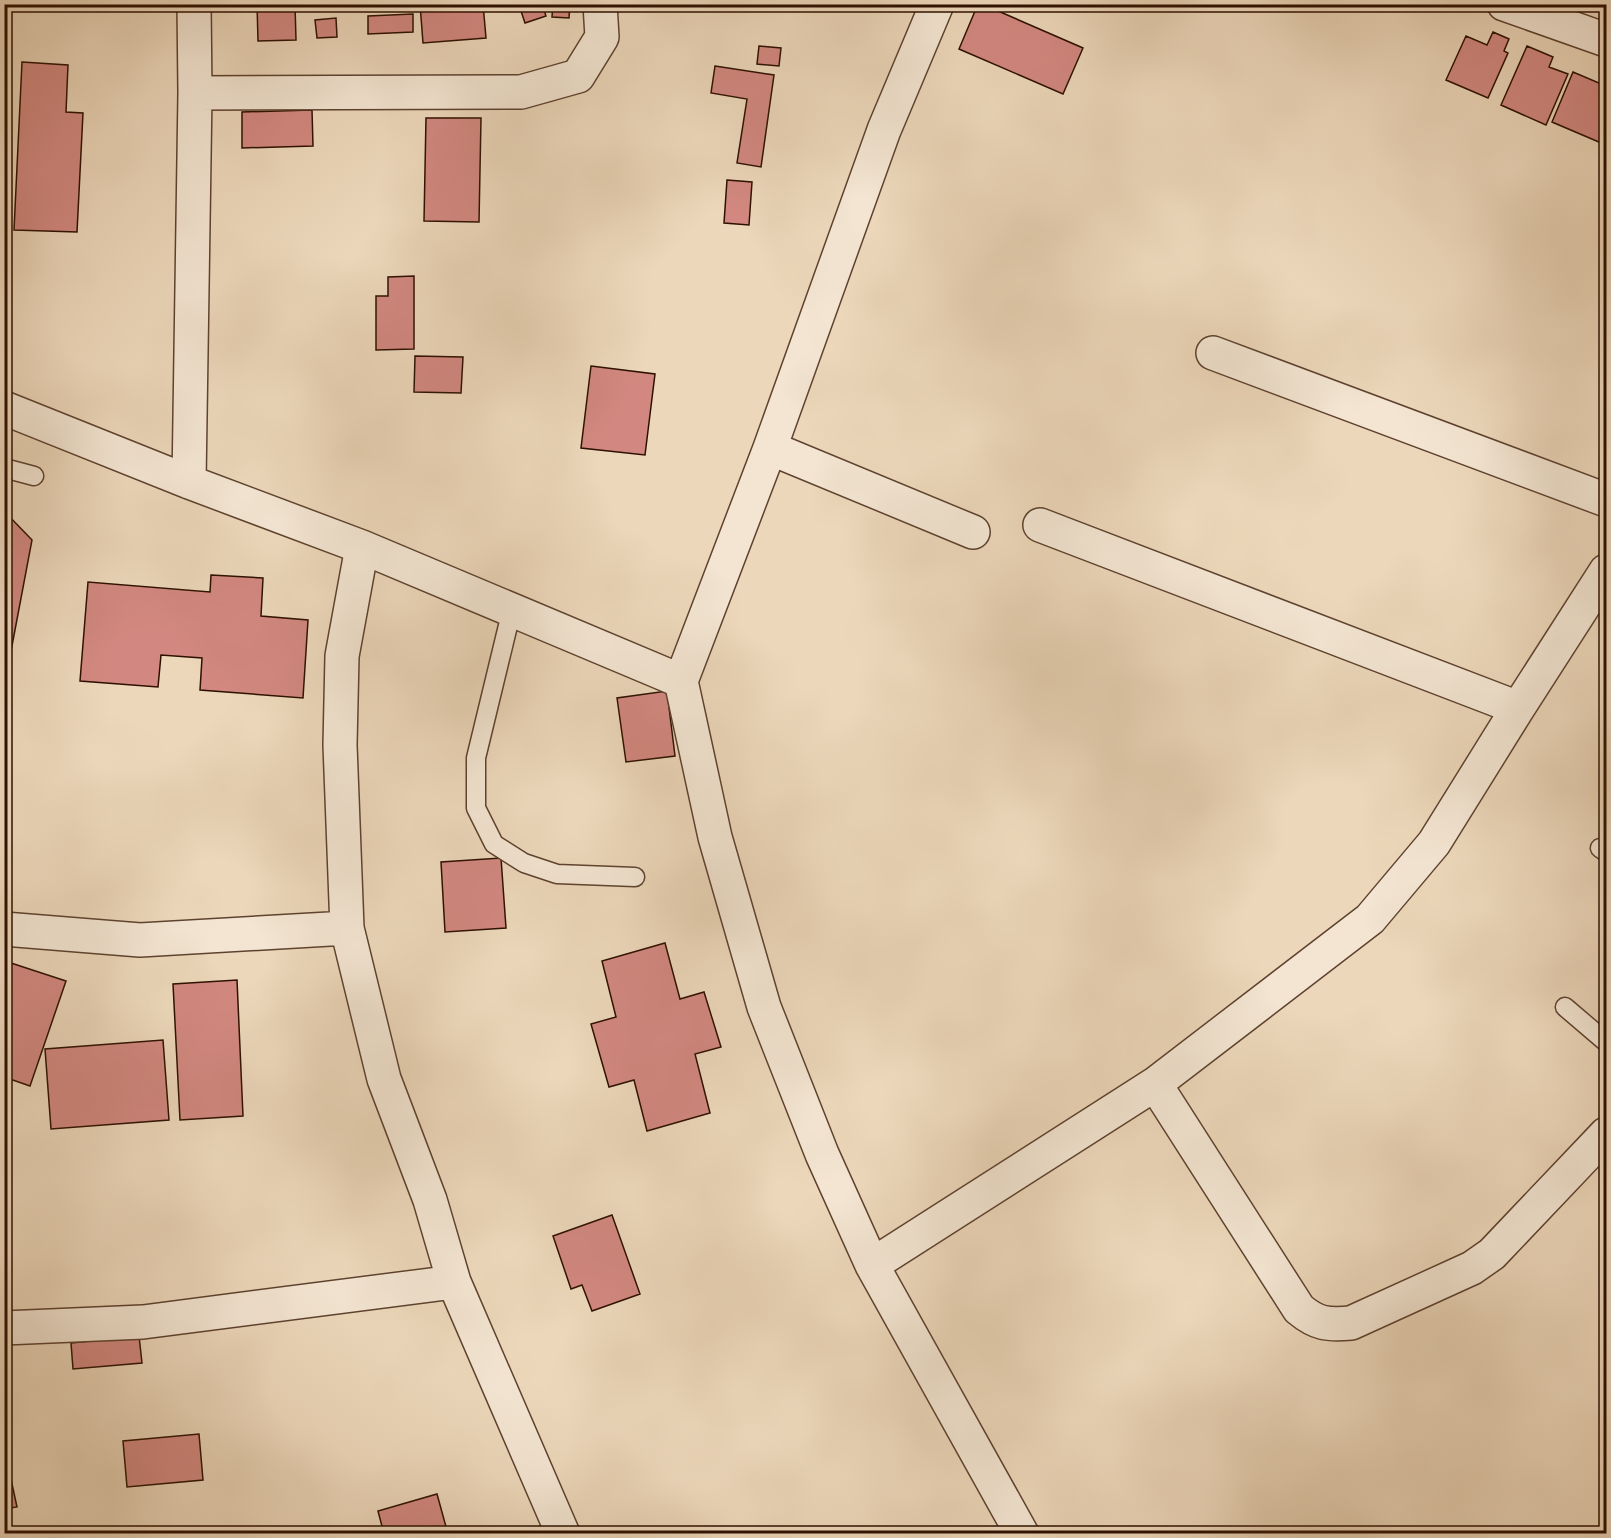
<svg xmlns="http://www.w3.org/2000/svg" width="1611" height="1538" viewBox="0 0 1611 1538" font-family="'IM FELL Great Primer',serif">
  <rect width="100%" height="100%" fill="#ecd7ba"/>
  <filter id="stains"><feTurbulence type="fractalNoise" baseFrequency=".00333" numOctaves="4"/><feColorMatrix values="0 0 0 0 .2 0 0 0 0 .09 0 0 0 0 .02 0 0 0 .5 -.17"/></filter>
  <radialGradient id="worn" r=".72"><stop offset=".6" stop-color="#630" stop-opacity="0"/><stop offset="1" stop-color="#630" stop-opacity=".3"/></radialGradient>
  <path fill="#d28880" stroke="#2e1001" stroke-width="1.5" d="M257 4H295L296 40 258 41Z
    M371 4H413V9L372 11Z
    M420 4H483L486 38 423 43Z
    M521 4H542L546 16 525 23 519 5Z
    M553 4H570L569 18 552 17Z
    M978 4H982L1083 48 1063 94 959 49Z
    M413 14V32L368 34V16Z
    M336 18 337 37 317 38 315 20Z
    M1493 32 1509 39 1504 51 1508 53 1488 98 1446 80 1466 36 1487 45Z
    M759 46 781 48 779 66 757 64Z
    M1527 46 1553 57 1549 67 1568 74 1546 125 1501 105Z
    M22 62 68 65 66 112 83 113 77 232 14 230Z
    M715 66 774 75 761 167 737 163 747 99 711 93Z
    M1573 72 1606 86V145L1552 122Z
    M312 110 313 146 242 148V112Z
    M426 118H481L479 222 424 221Z
    M727 180 752 182 749 225 724 223Z
    M414 276V349L376 350V296H388V277Z
    M415 356 463 357 461 393 414 392Z
    M591 366 655 374 645 455 581 448Z
    M4 511 32 540 8 667 4 666Z
    M211 575 263 578 261 616 308 620 303 698 200 690 202 658 161 655 158 687 80 681 88 582 210 592Z
    M667 691 675 756 626 762 617 698Z
    M501 858 506 928 445 932 441 862Z
    M665 943 680 999 704 992 721 1047 695 1054 710 1113 647 1131 634 1080 609 1087 591 1024 616 1017 602 961Z
    M11 963 66 981 30 1086 4 1077V980Z
    M237 980 243 1116 180 1120 173 984Z
    M163 1040 169 1120 51 1129 45 1049Z
    M612 1215 640 1294 592 1311 582 1285 571 1289 553 1236Z
    M139 1336 142 1363 73 1369 71 1343Z
    M199 1434 203 1480 127 1487 123 1441Z
    M4 1447 17 1507 4 1509Z
    M437 1494 448 1534H384L378 1511Z"/>
  <g fill="none" stroke-linecap="round" stroke-linejoin="round">
    <g stroke="#5e422f" stroke-width="21">
      <path id="lane" d="M4 468 34 476
        M512 609 476 758V808L494 844 524 863 557 874 635 877
        M1600 848 1606 852
        M1565 1007 1606 1042"/>
    </g>
    <g stroke="#5e422f" stroke-width="36">
      <path id="street" d="M937 4 884 130 770 448 681 681 715 837 764 1007 822 1154 872 1265 1022 1534
        M1504 4 1606 40
        M195 93 521 92 578 76 602 37 600 4
        M1213 353 1606 500
        M4 408 189 482 362 547 681 681
        M770 448 973 532
        M189 482 195 93 194 4
        M1040 525 1518 708
        M362 547 342 656 340 745 347 928 384 1079 430 1200 454 1282 563 1534
        M4 929 140 940 347 928
        M1155 1084 1299 1309C1317 1324 1327 1325 1351 1323L1472 1268 1492 1254 1606 1134
        M872 1265 1155 1084 1370 919 1434 843 1518 708 1606 571
        M4 1328 143 1322 454 1282"/>
    </g>
    <use href="#lane" stroke="#f3e5d2" stroke-width="18"/>
    <use href="#street" stroke="#f3e5d2" stroke-width="33"/>
  </g>
  <rect width="1611" height="1538" fill="none" stroke="#ecd7ba" stroke-width="24"/>
  <rect x="6" y="6" width="1599" height="1526" fill="none" stroke="#2e1001" stroke-width="3"/>
  <rect x="12" y="12" width="1587" height="1514" fill="none" stroke="#2e1001" stroke-width="1.5"/>
  <rect width="100%" height="100%" filter="url(#stains)"/>
  <rect width="100%" height="100%" fill="url(#worn)"/>
</svg>
